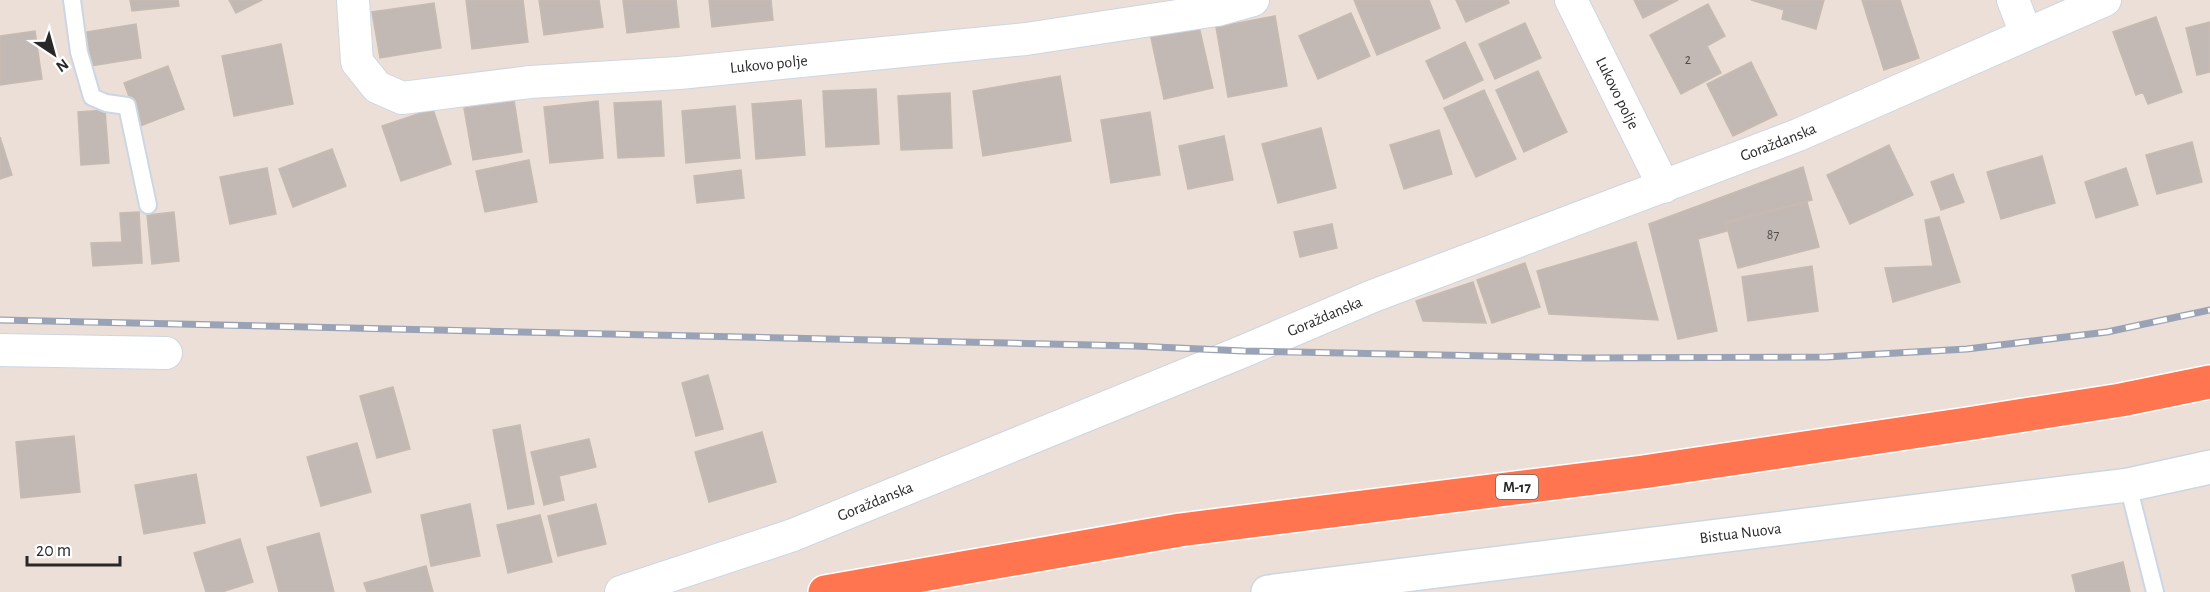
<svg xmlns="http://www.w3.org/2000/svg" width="2210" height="592" font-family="'Alegreya Sans',sans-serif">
  <rect width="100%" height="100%" fill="#ecdfd7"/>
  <path fill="#c3b9b4" stroke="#c7bbb1" stroke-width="1.5" d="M130 0H178L179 6 132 11Z
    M229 0H262L236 13Z
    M466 0H523L528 42 472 49Z
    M539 0H599L603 27 544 35Z
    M623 0H676L679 27 627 33Z
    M709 0H771L773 20 712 27Z
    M1354 0H1429L1440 28 1377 55Z
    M1456 0H1508L1509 3 1466 22Z
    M1634 0H1678L1643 18Z
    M1751 0H1824L1816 29 1782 19 1784 10Z
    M1862 0H1900L1919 58 1884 70Z
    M434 3 441 48 380 58 372 12Z
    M1708 4 1725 36 1707 46 1721 73 1681 94 1650 35Z
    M1351 13 1370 56 1318 79 1299 36Z
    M1275 16 1287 86 1228 97 1216 27Z
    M2156 17 2182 92 2148 104 2143 92 2136 95 2113 32Z
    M1198 22 1213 88 1164 99 1150 33Z
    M2210 22V72L2197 75 2186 28Z
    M1525 23 1541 58 1495 79 1479 44Z
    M136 24 141 58 91 66 86 32Z
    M35 31 42 79 0 85V36Z
    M1465 42 1483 80 1444 99 1426 61Z
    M281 44 293 104 234 116 222 56Z
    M1751 62 1777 115 1733 136 1707 84Z
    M168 66 184 109 140 126 124 83Z
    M1538 71 1567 132 1524 152 1496 90Z
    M1060 76 1071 141 983 156 973 91Z
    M876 89 879 144 826 147 823 91Z
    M1484 90 1516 159 1476 177 1444 108Z
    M950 93 952 148 901 150 898 96Z
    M514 100 522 152 473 160 464 108Z
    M801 100 805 155 756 159 752 104Z
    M598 101 603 158 550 163 544 107Z
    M661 101 664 156 618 158 614 103Z
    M735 106 740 158 686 163 682 111Z
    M433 109 451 164 401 181 382 126Z
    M105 110 109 163 81 165 78 112Z
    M1150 112 1160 175 1111 183 1101 120Z
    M1321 128 1336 188 1278 203 1262 144Z
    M1439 130 1452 174 1404 189 1390 145Z
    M1224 136 1233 180 1188 189 1179 146Z
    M0 137 12 175 0 179Z
    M2192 142 2202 182 2157 194 2146 155Z
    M1889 145 1913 195 1850 224 1827 175Z
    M332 149 346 186 293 207 279 169Z
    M2042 156 2055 203 2001 219 1987 172Z
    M529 160 537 202 485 212 476 171Z
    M1803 167 1812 200 1725 222 1727 231 1698 239 1717 331 1678 339 1649 224Z
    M267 168 276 214 230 224 220 177Z
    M2126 168 2138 205 2096 218 2085 182Z
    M741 170 744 198 697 203 694 176Z
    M1953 174 1964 202 1941 210 1931 182Z
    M1807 202 1819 247 1738 268 1726 223Z
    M139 212 142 263 93 266 91 243 122 242 120 213Z
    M174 212 179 261 152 264 147 215Z
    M1939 217 1960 282 1893 302 1885 268 1933 266 1925 220Z
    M1332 224 1337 248 1300 257 1294 232Z
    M1636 242 1658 320 1549 314 1537 271Z
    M1525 263 1540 307 1492 323 1477 280Z
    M1812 266 1818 311 1748 321 1742 277Z
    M1473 282 1486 323 1423 321 1416 301Z
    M708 375 723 429 696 436 682 383Z
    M393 387 410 449 377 458 360 396Z
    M520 425 534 504 508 509 493 430Z
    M762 432 776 482 709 502 695 452Z
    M74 436 80 492 21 498 16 442Z
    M589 439 596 467 559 476 564 500 544 505 531 452Z
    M357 443 371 492 321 506 307 457Z
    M196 474 205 523 144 534 135 485Z
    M470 504 480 556 431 566 421 515Z
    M596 504 606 544 558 556 548 516Z
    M540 515 552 562 508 573 497 525Z
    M319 533 334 592H279L267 547Z
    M240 539 253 582 222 592H206L194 553Z
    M2123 562 2130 592H2076L2072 575Z
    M426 566 433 592H367L364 583Z"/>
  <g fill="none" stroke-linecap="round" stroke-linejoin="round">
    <g stroke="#ccd6e3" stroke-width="20">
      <path id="lane" d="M72 0 79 52 92 97 106 103 127 106 148 205
        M2128 485 2155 592"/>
    </g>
    <g stroke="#ccd6e3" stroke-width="34">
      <g id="street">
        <path id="s1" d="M353 0 357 62 377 87 402 98 530 82 679 73 1026 39 1217 10 1253 0"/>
        <path id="s2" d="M1571 0 1664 187"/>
        <path d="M2013 0 2026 34"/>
        <path d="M0 350 166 353"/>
        <path id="s3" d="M621 592 793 535 1244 351 1373 296 1798 135 2105 0"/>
      </g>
    </g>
    <g stroke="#ccd6e3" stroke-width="36">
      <g id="secondary">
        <path id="s4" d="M1268 592 2128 485 2210 467"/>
      </g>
    </g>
    <g stroke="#fff" stroke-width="36">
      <path id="highway" d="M825 592 1180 530 1643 472 1967 424 2121 400 2210 382"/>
    </g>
    <use href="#lane" stroke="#fff" stroke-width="16"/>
    <use href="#street" stroke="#fff" stroke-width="32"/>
    <use href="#secondary" stroke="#fff" stroke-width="33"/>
    <use href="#highway" stroke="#ff754f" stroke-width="33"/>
    <g stroke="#9aa3b5" stroke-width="7">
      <path id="rail" d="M0 320 1134 346 1244 351 1583 358 1826 357 1967 349 2107 332 2210 310"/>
    </g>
    <use href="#rail" stroke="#fff" stroke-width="4.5" stroke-dasharray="14" stroke-linecap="butt"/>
  </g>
  <g text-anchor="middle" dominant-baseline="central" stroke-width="4.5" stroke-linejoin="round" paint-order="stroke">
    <g font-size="14" fill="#4f4c4b">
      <text x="1688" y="60">2</text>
      <text x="1773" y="235">87</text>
    </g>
    <rect fill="#fff" stroke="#686868" stroke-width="1.5" x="1496" y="475" width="42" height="24" rx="4.5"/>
    <g font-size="15" font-weight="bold" fill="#282828">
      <text x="1517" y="487">M-17</text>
    </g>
    <g font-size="16" fill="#282828" stroke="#fff">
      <text stroke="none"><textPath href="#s1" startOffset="490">Lukovo polje</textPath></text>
      <text stroke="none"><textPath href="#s2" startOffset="104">Lukovo polje</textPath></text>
      <text stroke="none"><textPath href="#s3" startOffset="1242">Goraždanska</textPath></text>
      <text stroke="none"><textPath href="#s3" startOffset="756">Goraždanska</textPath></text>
      <text stroke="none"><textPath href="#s3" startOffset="270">Goraždanska</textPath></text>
      <text stroke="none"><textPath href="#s4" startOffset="476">Bistua Nuova</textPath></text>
    </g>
  </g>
  <g transform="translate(54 54) rotate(144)" stroke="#ffffff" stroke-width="4.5" paint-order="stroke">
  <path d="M0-4.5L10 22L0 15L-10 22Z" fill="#282828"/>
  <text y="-9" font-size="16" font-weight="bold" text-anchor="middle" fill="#282828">N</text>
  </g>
  <path d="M27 556v9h93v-9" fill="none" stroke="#282828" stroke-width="3"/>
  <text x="36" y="556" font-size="18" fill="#282828" stroke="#ffffff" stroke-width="4.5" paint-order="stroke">20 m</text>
</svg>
